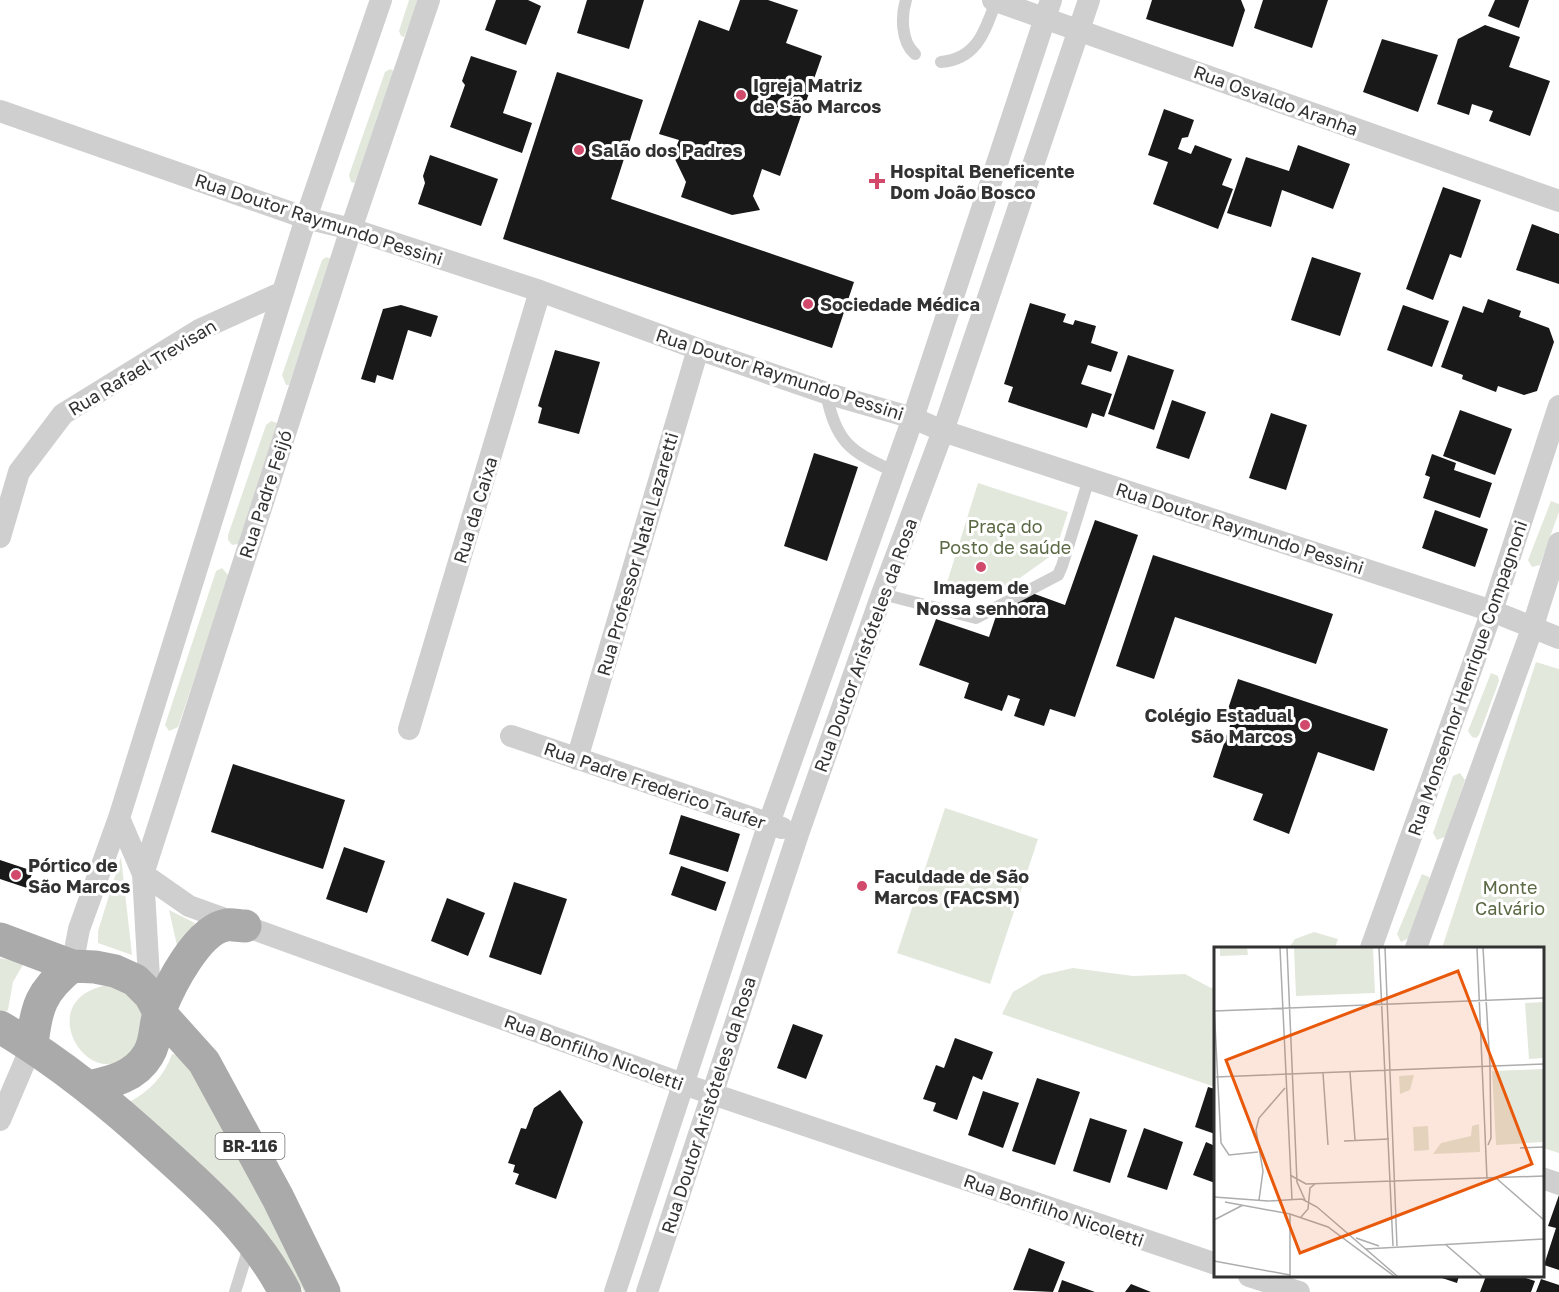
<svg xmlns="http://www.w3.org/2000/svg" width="1559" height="1292" font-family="'Golos Text',sans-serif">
  <rect width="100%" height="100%" fill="#fff"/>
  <path fill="#e3e8dc" d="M409 0H420L404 37 401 36 399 31Z
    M390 69 396 72 355 183 351 182 349 175 385 72Z
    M326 257 331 259 289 385H286L282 375 322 260Z
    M271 421 277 423 238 544 232 545 228 540V535L266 425Z
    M978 483 1068 512 1055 553 1010 585 963 595 945 589Z
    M1551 501 1559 504V512L1540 565 1532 567 1528 560Z
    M222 568 229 576 178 727 169 731 165 725 216 571Z
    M1536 662 1559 669V1153L1543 1148 1542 948H1442Z
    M1491 673 1498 676 1499 681 1479 735 1476 738 1472 737 1468 731Z
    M1460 773 1465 780 1445 837 1437 840 1433 833 1453 776Z
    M945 808 1038 839 990 984 897 953Z
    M121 857 132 955 98 943V931Z
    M1422 874 1429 877 1430 881 1409 938 1401 942 1397 934Z
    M169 910 195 923 178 950Z
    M1314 932 1338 939 1335 948H1289L1295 939Z
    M0 958 24 963 13 982 8 1010 0 1016Z
    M1073 968 1133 976 1185 974 1211 988 1215 987V1087L1002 1014 1013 992 1042 975Z
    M108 985 118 987 142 1007 144 1038C138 1044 132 1053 125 1058 84 1088 33 998 108 985Z
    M172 1054 177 1055 191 1071 312 1292H304C268 1225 184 1156 129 1102 149 1092 165 1075 172 1054Z"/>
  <path fill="#191919" d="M496 0H528L541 6 526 45 485 30Z
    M587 0H644L629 49 577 33Z
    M740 0H768L798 10 786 43 822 56 780 176 762 169 753 196 760 210 732 215 681 197 686 182 673 155 679 140 659 134 699 20 729 31Z
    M1152 0H1241L1245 10 1233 47 1146 19Z
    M1263 0H1328L1312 48 1254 28Z
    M1495 0H1529L1519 28 1488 16Z
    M1485 25 1520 37 1509 67 1550 81 1530 136 1489 121 1493 111 1472 104 1469 115 1437 104 1458 39Z
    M1382 39 1438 55 1418 112 1363 92Z
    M471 56 517 71 503 113 532 123 522 153 450 127 465 85 462 81Z
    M557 72 643 100 611 199 854 282 832 348 503 239Z
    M1164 109 1194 120 1188 137 1182 138 1178 149 1191 154 1195 145 1232 159 1222 185 1233 189 1218 229 1153 204 1168 162 1148 155Z
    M1298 145 1350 164 1333 209 1282 190 1271 227 1227 213 1246 157 1289 171Z
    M430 155 498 179 481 226 418 204 425 183 423 176Z
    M1443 187 1481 200 1461 258 1450 254 1433 300 1406 289Z
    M1532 224 1559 234V284L1516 270Z
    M1312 257 1361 273 1340 336 1291 320Z
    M1488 299 1521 311 1519 317 1549 328 1554 342 1537 391 1524 395 1498 386 1496 392 1462 379 1463 375 1441 367 1463 306 1483 313Z
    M1030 303 1066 314 1063 322 1073 325 1075 320 1096 326 1091 343 1118 352 1111 372 1088 365 1081 384 1112 394 1104 417 1092 413 1087 428 1008 402 1013 387 1004 384Z
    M401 305 438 316 431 337 408 330 393 380 377 375 375 383 361 379 383 309Z
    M1403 305 1449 321 1432 367 1387 350Z
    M555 350 600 362 579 434 538 423 542 408 538 406Z
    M1128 355 1174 370 1154 430 1108 414Z
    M1172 400 1206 412 1189 459 1156 448Z
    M1460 410 1512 429 1495 475 1443 456Z
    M1271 413 1307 425 1286 490 1249 478Z
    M814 453 858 467 827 561 784 546Z
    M1432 454 1456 463 1454 470 1492 483 1480 518 1423 498 1430 477 1425 475Z
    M1435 510 1488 529 1475 567 1422 548Z
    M1095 520 1138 535 1075 717 1050 709 1044 726 1014 716 1020 699 1008 695 1002 711 964 698 969 683 919 665 936 619 989 637 998 610 1032 593 1065 605Z
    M1153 555 1333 614 1316 664 1175 617 1154 679 1116 666Z
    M1238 679 1388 729 1374 771 1318 752 1289 834 1253 820 1263 794 1213 777 1231 722 1224 721Z
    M233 764 345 800 323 869 211 832Z
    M681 815 740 834 728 872 669 854Z
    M344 847 385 861 367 913 326 899Z
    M0 860 33 871 27 888 0 879Z
    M681 866 726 882 716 911 671 895Z
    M514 882 567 899 541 975 489 957Z
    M447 898 485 913 468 956 431 941Z
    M793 1024 823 1035 806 1079 777 1068Z
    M955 1038 993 1052 982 1080 973 1076 957 1120 933 1111 936 1103 923 1099 936 1065 944 1068Z
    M1037 1078 1080 1092 1055 1165 1012 1151Z
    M1208 1087 1215 1089V1134L1195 1127Z
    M560 1090 583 1122 556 1199 515 1184 519 1174 513 1172 515 1165 508 1163 521 1128 526 1129 534 1108Z
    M983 1091 1019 1103 1003 1148 968 1135Z
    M1090 1118 1127 1130 1110 1183 1073 1171Z
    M1144 1128 1183 1142 1167 1190 1127 1177Z
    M1206 1142 1215 1146V1183L1193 1175Z
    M1559 1195V1270L1544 1265 1556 1228 1548 1226Z
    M1029 1248 1065 1262 1053 1292 1013 1290Z
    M1436 1276H1459L1457 1283Z
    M1486 1276H1519L1535 1281 1531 1292H1480Z
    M1541 1279 1559 1285V1292H1536Z
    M1062 1280 1095 1292H1058Z
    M1131 1284 1151 1292H1125Z"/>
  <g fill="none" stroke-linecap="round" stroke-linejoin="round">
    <path stroke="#cfcfcf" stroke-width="12" d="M906 0C901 16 901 42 915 54
      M941 62C977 59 985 31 996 1
      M826 393C836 442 849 451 893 471
      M882 594 976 618 1058 575 1062 566 1089 479
      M235 1292 249 1247"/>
    <path stroke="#cfcfcf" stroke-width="22" d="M993 0 1559 201
      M0 111 306 218 351 229 540 291 698 349 826 393 913 418 943 431 1492 611 1559 638
      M0 537 19 472 63 414 199 330 283 292
      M409 729 540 291
      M511 736 782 828
      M577 759 698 349
      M119 818 143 874 189 906 683 1084 1216 1264
      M1371 948 1492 611 1559 406
      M1416 948 1532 629 1559 543
      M72 966 79 929 119 818 306 218 381 0
      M150 995 143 874 351 229 429 0
      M0 1120 32 1045
      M1542 1178 1559 1184
      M1249 1276 1299 1292
      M615 1292 769 823 913 418 1051 0
      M647 1292 798 834 882 594 943 431 1089 0"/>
    <path stroke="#aaa" stroke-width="33" d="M0 939 72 966 95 967 115 971 135 980 150 995 159 1012 204 1062 278 1198 324 1292
      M0 1027C60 1062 112 1105 163 1152 210 1194 255 1235 285 1292
      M32 1045C36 1007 41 991 72 966
      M89 1087C111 1082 135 1077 148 1055 157 1041 154 1025 160 1010 170 985 198 929 227 925 232 924 239 926 245 926"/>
  </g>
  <g fill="#d24a6b" stroke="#fff" stroke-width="2">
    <circle cx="741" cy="95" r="6"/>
    <circle cx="579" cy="150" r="6"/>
    <path d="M874 172h6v6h6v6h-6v6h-6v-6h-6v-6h6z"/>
    <circle cx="808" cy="304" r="6"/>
    <circle cx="981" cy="567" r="6"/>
    <circle cx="1305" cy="725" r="6"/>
    <circle cx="16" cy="875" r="6"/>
    <circle cx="862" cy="886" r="6"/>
  </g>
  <g text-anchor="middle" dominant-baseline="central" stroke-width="6" stroke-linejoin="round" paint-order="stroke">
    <rect fill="#fff" stroke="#707070" stroke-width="1.5" x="215.5" y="1133" width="69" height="26" rx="4.5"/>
    <g font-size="16" font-weight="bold" fill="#323232">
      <text x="250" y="1146">BR-116</text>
    </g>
    <g font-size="18" font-weight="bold" fill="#323232" stroke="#fff" text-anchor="start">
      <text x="753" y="85">Igreja Matriz<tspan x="753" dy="21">de São Marcos</tspan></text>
      <text x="591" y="150">Salão dos Padres</text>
      <text x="890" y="171">Hospital Beneficente<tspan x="890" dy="21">Dom João Bosco</tspan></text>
      <text x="820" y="304">Sociedade Médica</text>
      <text x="981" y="587" text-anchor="middle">Imagem de<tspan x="981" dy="21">Nossa senhora</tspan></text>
      <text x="1293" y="715" text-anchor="end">Colégio Estadual<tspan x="1293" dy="21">São Marcos</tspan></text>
      <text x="28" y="865">Pórtico de<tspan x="28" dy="21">São Marcos</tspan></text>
      <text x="874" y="876">Faculdade de São<tspan x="874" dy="21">Marcos (FACSM)</tspan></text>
    </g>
    <g font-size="18" fill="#323232" stroke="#fff">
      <text transform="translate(1276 100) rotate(20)">Rua Osvaldo Aranha</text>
      <text transform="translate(319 219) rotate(18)">Rua Doutor Raymundo Pessini</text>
      <text transform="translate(142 367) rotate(-31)">Rua Rafael Trevisan</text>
      <text transform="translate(780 374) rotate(18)">Rua Doutor Raymundo Pessini</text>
      <text transform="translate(265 494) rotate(-72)">Rua Padre Feijó</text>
      <text transform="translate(475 510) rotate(-73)">Rua da Caixa</text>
      <text transform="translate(1240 528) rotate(18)">Rua Doutor Raymundo Pessini</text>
      <text transform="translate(637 554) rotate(-74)">Rua Professor Natal Lazaretti</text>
      <text transform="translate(865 645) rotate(-70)">Rua Doutor Aristóteles da Rosa</text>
      <text transform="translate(1467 678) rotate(-71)">Rua Monsenhor Henrique Compagnoni</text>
      <text transform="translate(655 785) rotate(19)">Rua Padre Frederico Taufer</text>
      <text transform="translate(594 1052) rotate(20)">Rua Bonfilho Nicoletti</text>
      <text transform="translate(708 1105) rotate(-72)">Rua Doutor Aristóteles da Rosa</text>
      <text transform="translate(1054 1210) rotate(19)">Rua Bonfilho Nicoletti</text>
    </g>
    <g font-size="18" fill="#5b6944" stroke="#fff">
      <text x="1005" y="526">Praça do<tspan x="1005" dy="21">Posto de saúde</tspan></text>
      <text x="1510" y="887">Monte<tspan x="1510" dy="21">Calvário</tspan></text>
    </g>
  </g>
  <g transform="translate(1214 947)">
    <rect width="330" height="330" fill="#fff"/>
    <path d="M6 1H33L34 8 6 9ZM80 1H159L161 46 82 49ZM330 55V111L315 112 311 56ZM330 122V195L282 198 278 124ZM200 128 196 143 186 147 185 129ZM265 177 266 205 219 207 227 196 257 189 258 179ZM214 179 215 203 200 204 199 180Z" fill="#e3e8dc"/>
    <path fill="none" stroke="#adadad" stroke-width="1.5" d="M66 1 78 253M73 1 83 235 91 253M165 1 179 299M171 1 183 299M263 1 273 232M269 1 276 119 277 191 274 198M0 58 7 196 15 208 44 205M0 64 330 51M136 125 141 193M109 126 114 198M2 130 330 117M130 194 175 192M306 201 330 200M76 228 92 237 330 229M282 231 330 273M0 250 54 254 88 252 103 260 183 329M45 253 49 224 42 183 45 171 71 141M11 255 76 267 114 280 180 329M87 270 94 262 96 241 101 237M0 273 29 258M142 291 165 299M231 297 268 329M151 302 330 292M0 314 76 328M76 329V267"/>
    <path fill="#e8590c" fill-opacity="0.15" stroke="#e8590c" stroke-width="3" d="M244 24 318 217 86 306 12 113Z"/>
    <rect width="330" height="330" fill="none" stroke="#323232" stroke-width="3"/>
  </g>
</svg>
